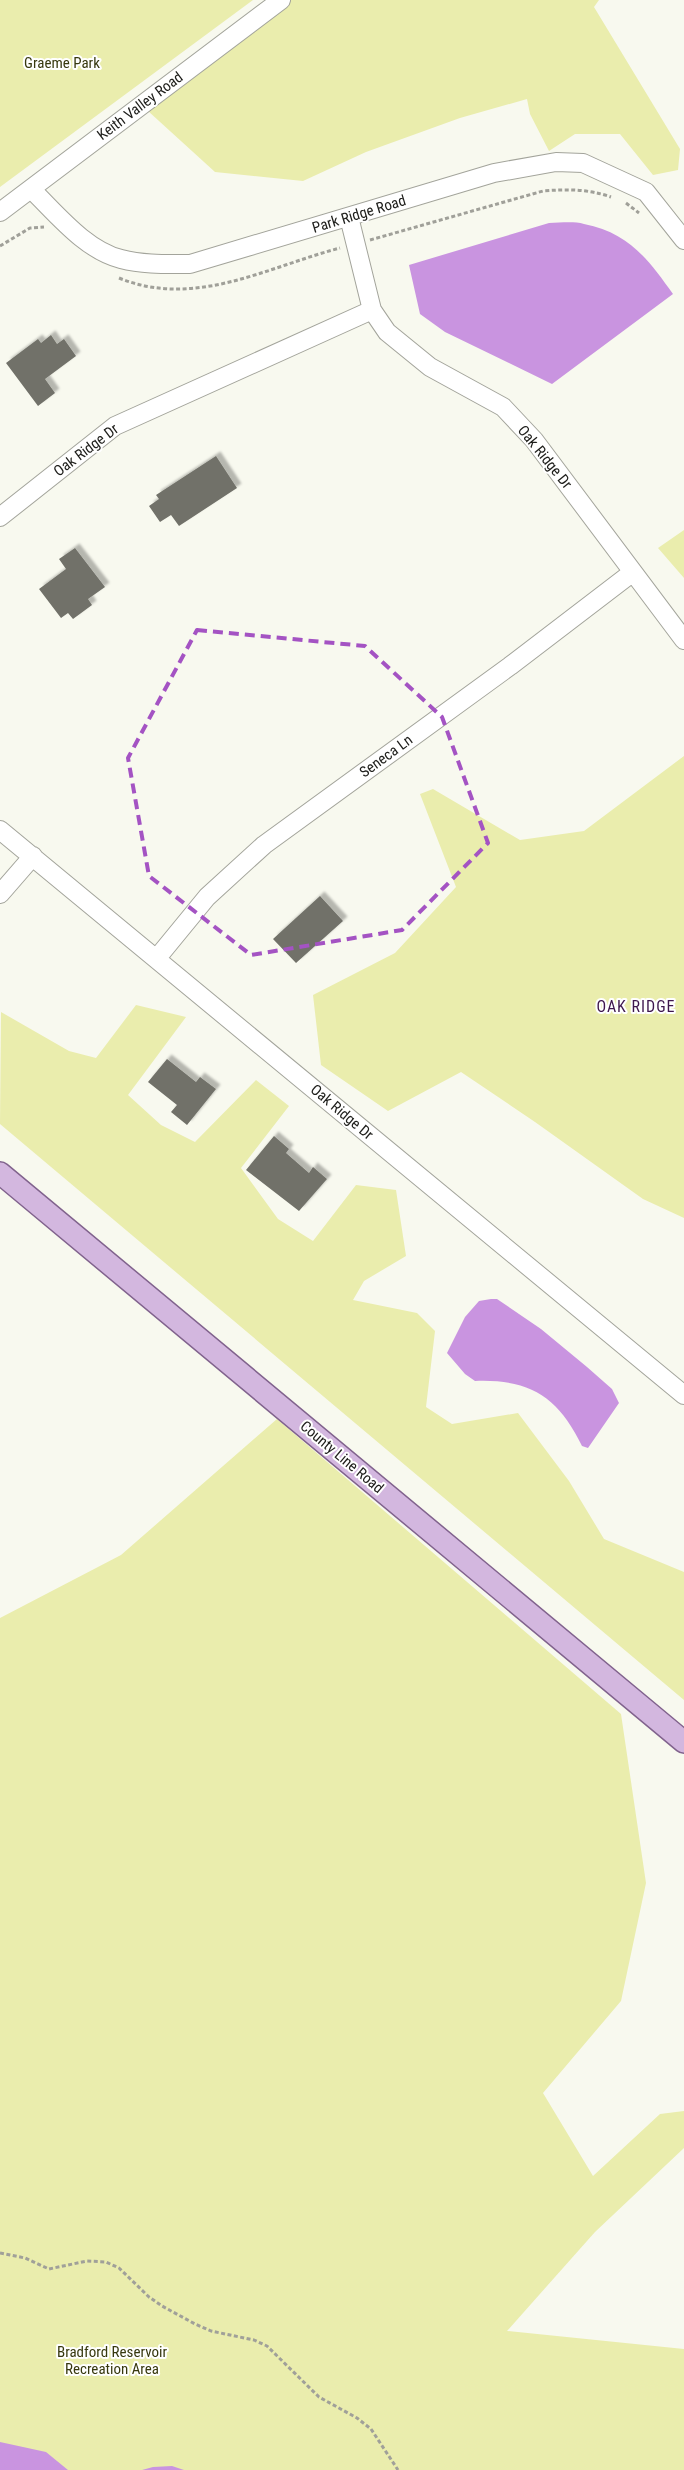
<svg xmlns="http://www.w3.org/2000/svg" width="684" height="2470" font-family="'Roboto Condensed',sans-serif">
  <defs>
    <filter id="shadow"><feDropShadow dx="4.5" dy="-4.5" stdDeviation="1" flood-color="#0004"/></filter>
  </defs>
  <rect width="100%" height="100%" fill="#f8f9ef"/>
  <path fill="#eaedad" d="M0 0H253L0 187Z
    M287 0H599L594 7 680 149 678 170 653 175 620 134H575L549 151 530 114 527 99 460 118 366 152 303 181 215 172 148 111Z
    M684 530V578L658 548Z
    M684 756V1218L643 1199 535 1122 461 1072 388 1111 321 1065 313 995 395 953 456 887 420 794 433 789 520 840 584 831Z
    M136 1005 186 1017 128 1095 161 1125 195 1142 256 1080 289 1106 241 1168 278 1219 313 1241 356 1185 396 1190 406 1256 364 1281 353 1300 417 1313 435 1331 426 1407 452 1424 518 1413 569 1481 604 1539 684 1572V1700L0 1124 1 1012 69 1051 96 1058Z
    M277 1419 621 1714 646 1883 621 2001 543 2093 593 2176 660 2114 684 2111V2148L595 2232 507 2331 684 2349V2470H0V1618L121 1555Z"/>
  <path fill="#c994e0" d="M549 223C560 223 573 221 584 224 629 233 648 259 673 294L552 384 445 332 420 314 409 265Z
    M491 1299H497L541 1329 587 1367 612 1389 619 1403 588 1448 582 1446C558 1397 531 1379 475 1381L465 1374 447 1353 465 1317 479 1301Z
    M0 2442 46 2452 68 2470H0Z
    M172 2466 184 2470H142L153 2467Z"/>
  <path fill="#717169" filter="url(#shadow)" d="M51 335 57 344 64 339 76 356 45 379 55 393 38 406 6 363 38 339 41 343Z
    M216 456 237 488 179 526 171 515 160 522 149 506 159 499 156 495Z
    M75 548 105 587 88 599 92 605 73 619 68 613 61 618 39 589 66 569 59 559Z
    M320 896 343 921 296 963 273 939Z
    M167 1059 196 1082 200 1077 216 1089 187 1125 171 1112 177 1105 148 1082Z
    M274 1136 289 1149 286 1153 309 1173 313 1167 327 1179 299 1211 246 1170Z"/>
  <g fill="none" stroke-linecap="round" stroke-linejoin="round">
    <g stroke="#a3a49b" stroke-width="20">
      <path id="minor" d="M31 189C56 213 85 250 121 259 144 265 167 264 190 264L494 173 556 162 583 163 646 192 684 240
        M0 212 281 0
        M372 310 387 332 430 367 503 407 534 440 684 640
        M0 517 115 426 372 310 349 217
        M0 830 684 1395
        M0 894 33 856
        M157 958 207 897 264 845 510 666 633 572"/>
    </g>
    <g stroke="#81638d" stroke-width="24">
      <path id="major" d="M0 1173 684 1742"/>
    </g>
    <path stroke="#a0a099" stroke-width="3" stroke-dasharray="4 2.5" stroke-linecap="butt" d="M626 203 639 213
      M370 240 543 191C567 189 588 189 611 197
      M0 246 30 228 44 227
      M119 278C195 309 267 267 340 248
      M0 2253 25 2258 49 2269 87 2261 106 2262 119 2268 149 2297 162 2306 195 2324 211 2331 254 2340 267 2346 319 2397 357 2418 371 2429 398 2470"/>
    <use href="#minor" stroke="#fff" stroke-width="18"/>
    <use href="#major" stroke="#d3b7df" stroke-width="21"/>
  </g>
  <path fill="none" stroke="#a453c3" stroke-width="4" stroke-dasharray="10 6" stroke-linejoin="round" d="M197 630 365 646 442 717 488 843 402 930 251 955 149 876 128 758Z"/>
  <g text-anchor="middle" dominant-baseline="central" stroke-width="4" stroke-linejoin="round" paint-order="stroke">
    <g font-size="15" fill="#37380e" stroke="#fff">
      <text x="62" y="63">Graeme Park</text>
      <text x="112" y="2352">Bradford Reservoir<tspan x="112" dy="17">Recreation Area</tspan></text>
    </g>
    <g font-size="15" fill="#20201d" stroke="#fff">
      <text transform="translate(140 106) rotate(-37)">Keith Valley Road</text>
      <text transform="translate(359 214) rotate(-17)">Park Ridge Road</text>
      <text transform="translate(86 450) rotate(-37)">Oak Ridge Dr</text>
      <text transform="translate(545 457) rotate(51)">Oak Ridge Dr</text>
      <text transform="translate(386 756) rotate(-36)">Seneca Ln</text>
      <text transform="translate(342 1112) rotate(40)">Oak Ridge Dr</text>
      <text transform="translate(342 1457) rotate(40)">County Line Road</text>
    </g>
    <g font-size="16" letter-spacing="1" fill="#3e174d" stroke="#fff">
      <text x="636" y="1006">OAK RIDGE</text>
    </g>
  </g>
</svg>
